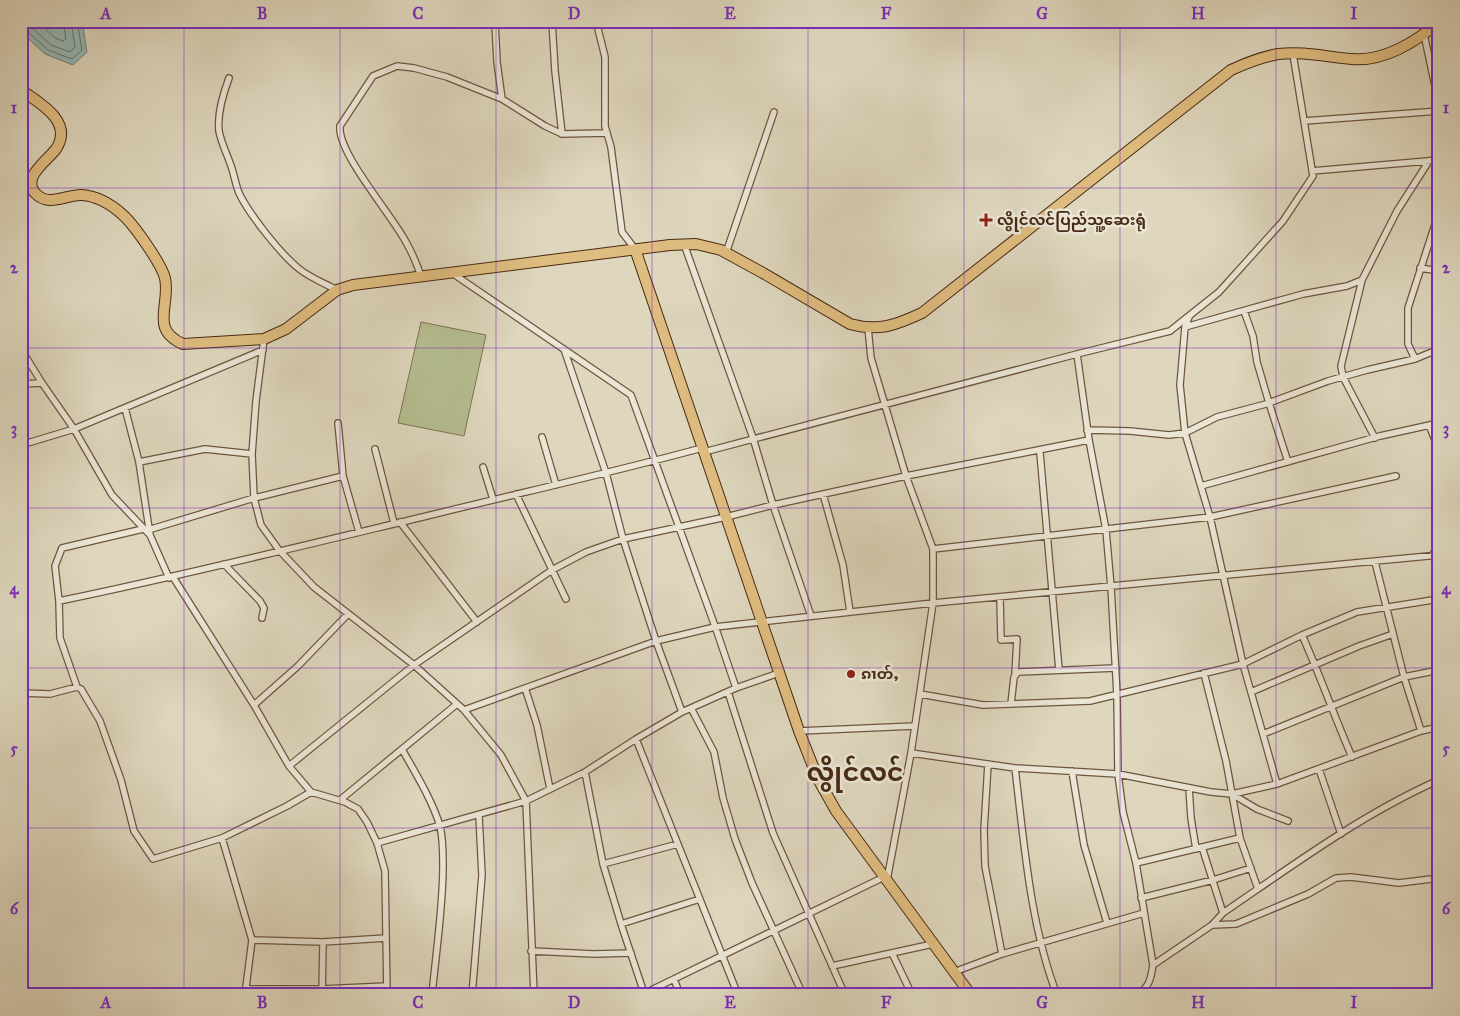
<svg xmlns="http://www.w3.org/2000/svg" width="1460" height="1016" font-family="'IM FELL Great Primer','Noto Sans Myanmar',serif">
  <rect width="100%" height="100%" fill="#ded7be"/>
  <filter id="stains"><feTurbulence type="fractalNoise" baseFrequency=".004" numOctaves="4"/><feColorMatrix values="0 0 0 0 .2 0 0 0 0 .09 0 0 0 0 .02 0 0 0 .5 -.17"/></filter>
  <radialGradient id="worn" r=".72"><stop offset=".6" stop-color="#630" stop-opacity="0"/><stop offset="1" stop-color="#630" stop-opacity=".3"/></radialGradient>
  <path fill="#b5bd8f" stroke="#7e7452" d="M421 322 486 335 464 436 398 423Z"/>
  <path fill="#94b8b7" stroke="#757f76" d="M21 21H82L87 52 73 65 45 54 21 32Z"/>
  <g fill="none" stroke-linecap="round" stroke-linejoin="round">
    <path stroke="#6e7166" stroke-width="1" d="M37 21 55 38 63 41 66 39 63 21
      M21 23 29 25 51 45 70 52 75 47 71 21
      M21 29 26 30 48 50 72 59 82 50 77 21"/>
    <g stroke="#6d553e" stroke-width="8">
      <path id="minor" d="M495 21 497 62 502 99
        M552 21 555 71 562 134
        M596 21 605 57V126L611 147 622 232 635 249
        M1424 34 1439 105
        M229 78C223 94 217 113 219 131 221 142 226 152 230 163 234 173 235 183 239 193 249 214 279 252 298 268 310 278 324 283 337 290
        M1304 121 1439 111
        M1312 171 1439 160
        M684 244 753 438 773 505 811 616
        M726 253 774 112
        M1420 268 1439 271
        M452 273 631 395 716 629 736 688
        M421 276C417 265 413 254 407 244 393 216 337 153 340 126L373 76 397 66 414 68 447 77 502 99 545 126 562 134 606 133
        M1362 280 1341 366 1343 377 1375 438
        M1244 311 1253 336 1257 362 1269 403 1288 462
        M1189 317 1185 327 1180 385 1185 433 1210 517 1243 664 1277 784
        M1185 327 1303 294 1347 286 1362 280 1397 211 1429 161
        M868 328 871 358 906 476 933 549V603L911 753 887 880
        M264 339 256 401 252 454 254 498 261 525 279 550 314 587 414 665 464 710 501 755 526 801 534 995
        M21 349 42 383 74 429 112 495 150 535
        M564 349 606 473 623 539 656 641 682 712
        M1077 354 1089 440 1106 530 1111 587 1117 695 1118 774 1123 812 1136 863 1153 965C1151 978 1149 989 1136 995
        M1415 359 1408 344V308L1439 212
        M21 384 42 383
        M125 408 139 462 150 535 169 578
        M338 423 343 476 359 532
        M1429 425 1439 450
        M1087 430 1130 431 1169 435 1185 433 1217 417 1266 404 1328 381 1367 370 1415 359 1439 349
        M542 437 556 485
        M21 444 31 442 74 429 263 350
        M375 449 394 523
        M704 452 1077 354 1170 331 1219 292 1283 221 1313 176 1293 54
        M1040 453 1059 670
        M139 462 205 449 252 454
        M483 467 493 499
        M1201 486 1380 436 1439 423
        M516 494 566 599
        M823 494 843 565 850 612
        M400 522 477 622
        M148 530 254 498 343 476
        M933 549 1210 517 1396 476
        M1432 556 1439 544
        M1375 562 1404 677 1421 731
        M224 564 260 601 264 608 262 618
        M173 577 254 705 289 766 311 792 345 802 358 809 367 822 377 843 385 871 387 995
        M1000 598 1001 640 1017 639 1015 674
        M59 601 55 566 62 548 143 529
        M1302 635C1320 675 1334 716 1352 757
        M1204 673 1226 761 1232 794
        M525 688 537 725 550 789
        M728 692 773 833 845 995
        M1251 692 1359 646 1393 634
        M21 693 50 694 77 687
        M920 694 983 705 1090 701 1243 664 1302 635 1357 612 1439 599
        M1011 704 1014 677 1018 672 1116 668
        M254 705 298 666 348 614
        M691 708 714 752 723 798 735 839 752 883 803 995
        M464 710 656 641 715 627 933 603 1439 555
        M799 731 915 726
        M1263 734 1404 677 1439 670
        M636 739 738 995
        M403 751C416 774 432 800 440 826 443 839 443 852 443 865 443 908 436 952 432 995
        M911 753 1015 768 1118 774 1211 792 1232 794 1277 784 1421 731 1439 727
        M988 764 984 830 985 866 1002 954
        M289 766 414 665 552 570 586 552 623 539 726 517 773 505 906 476 1089 440
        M1015 768C1024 842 1030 925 1057 995
        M1319 769 1341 834
        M1072 771 1084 845 1107 923
        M585 772 603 864 622 927 644 993
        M1189 788 1191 818 1196 849
        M311 792 287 806 222 838 153 859 134 831 121 780 100 721 81 689 77 687 60 638 59 601C185 575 310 544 435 514 524 492 614 472 702 448
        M340 800 457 704
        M222 838 252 940 245 995
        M377 843 526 801 585 772 636 739 682 712 736 688 779 673
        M1202 847 1223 913
        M1136 863 1240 838
        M603 864 678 844
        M1258 889 1240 838 1232 794 1257 809 1288 821
        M1141 898 1213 880 1251 868
        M621 924 700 899
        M1212 925 1236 924 1308 894 1336 878 1351 877 1399 883 1439 878
        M252 940 323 942 386 938
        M531 951 594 954 631 953
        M892 953 912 995
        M1153 965 1212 925 1223 913C1292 866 1362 814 1439 780
        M832 966 933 944
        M954 972 1002 954 1144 913
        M674 979 680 995
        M246 989H322L387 986
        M322 995 323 942
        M472 995 482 875 479 816
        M641 995 884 877"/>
    </g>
    <g stroke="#472a14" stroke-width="12">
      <path id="trunk" d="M21 90C40 103 74 122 56 149 49 158 39 165 33 176 31 181 30 188 35 193 49 208 67 194 82 195 97 196 112 205 123 215 134 225 161 263 165 278 171 305 149 329 183 344L264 339 286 329 337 290 353 285 670 245 696 244 721 250 763 273 850 324C879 332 896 325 922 313L1231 70C1246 63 1262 57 1278 54 1303 51 1327 57 1352 59 1383 62 1416 42 1439 22
        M635 249 799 731 818 779 836 811 971 995"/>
    </g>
    <use href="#minor" stroke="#eae5d5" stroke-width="5.5"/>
    <use href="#trunk" stroke="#dfbc7f" stroke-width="10"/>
  </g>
  <path fill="none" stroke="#7b2cbf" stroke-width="1" stroke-opacity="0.55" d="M184 21V995M340 21V995M496 21V995M652 21V995M808 21V995M964 21V995M1120 21V995M1276 21V995M21 188H1439M21 348H1439M21 508H1439M21 668H1439M21 828H1439"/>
  <g fill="#8f2418" stroke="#eae5d5" stroke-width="2">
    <path d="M983.5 212.5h5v5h5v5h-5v5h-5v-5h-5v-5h5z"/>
    <circle cx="851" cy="674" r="5"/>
  </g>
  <g text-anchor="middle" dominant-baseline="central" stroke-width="5" stroke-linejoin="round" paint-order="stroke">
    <g font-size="15" font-weight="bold" fill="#472a14" stroke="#eae5d5" text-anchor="start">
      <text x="997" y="220">လွိုင်လင်ပြည်သူ့ဆေးရုံ</text>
      <text x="861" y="674">ၵၢတ်ႇ</text>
    </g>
    <g font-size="25" font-weight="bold" fill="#472a14" stroke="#eae5d5">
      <text x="855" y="772">လွိုင်လင်</text>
    </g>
  </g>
  <rect width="1460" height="1016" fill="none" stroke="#ded7be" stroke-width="55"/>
  <rect x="28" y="28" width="1404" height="960" fill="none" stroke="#7b2cbf" stroke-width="2"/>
  <g font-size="16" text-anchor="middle" font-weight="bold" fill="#7b2cbf">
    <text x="106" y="19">A</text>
    <text x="262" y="19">B</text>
    <text x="418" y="19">C</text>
    <text x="574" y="19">D</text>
    <text x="730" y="19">E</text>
    <text x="886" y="19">F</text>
    <text x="1042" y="19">G</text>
    <text x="1198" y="19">H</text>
    <text x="1354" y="19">I</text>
    <text x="14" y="113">1</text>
    <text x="1446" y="113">1</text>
    <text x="14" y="273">2</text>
    <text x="1446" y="273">2</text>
    <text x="14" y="434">3</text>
    <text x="1446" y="434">3</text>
    <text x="14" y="594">4</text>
    <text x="1446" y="594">4</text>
    <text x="14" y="754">5</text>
    <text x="1446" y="754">5</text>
    <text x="14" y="914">6</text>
    <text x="1446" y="914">6</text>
    <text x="106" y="1008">A</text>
    <text x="262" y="1008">B</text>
    <text x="418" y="1008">C</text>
    <text x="574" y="1008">D</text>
    <text x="730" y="1008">E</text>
    <text x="886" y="1008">F</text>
    <text x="1042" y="1008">G</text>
    <text x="1198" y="1008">H</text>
    <text x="1354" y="1008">I</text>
  </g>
  <rect width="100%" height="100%" filter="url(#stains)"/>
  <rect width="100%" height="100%" fill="url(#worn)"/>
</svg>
